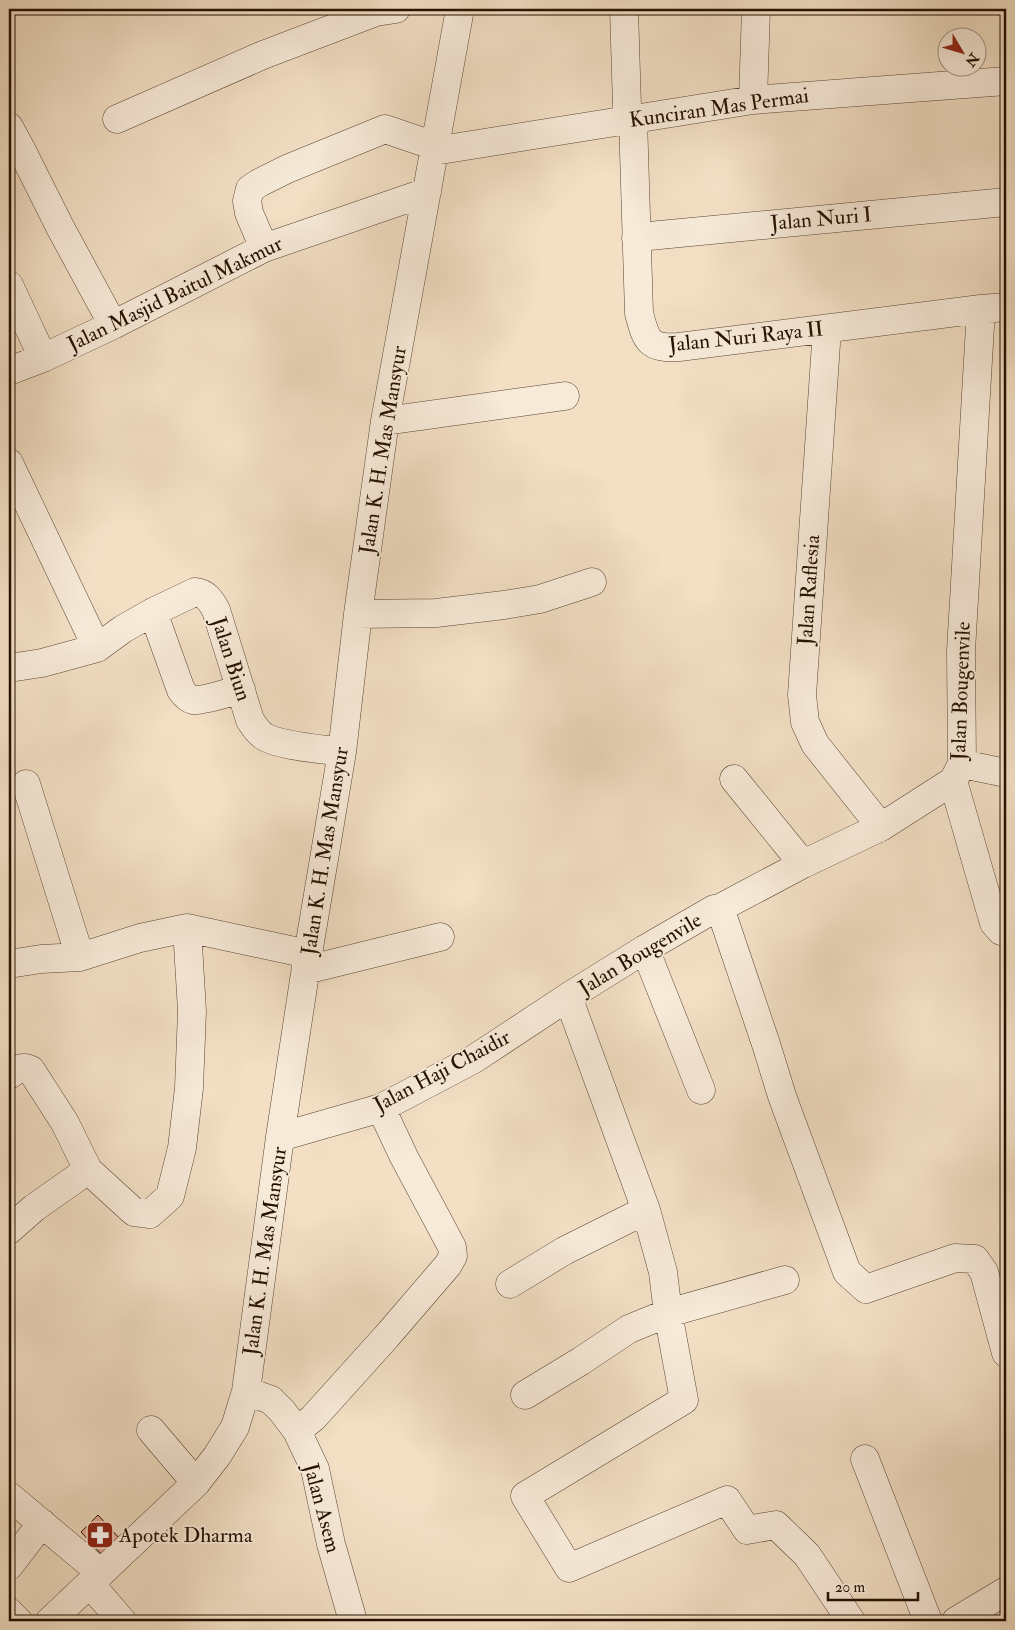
<svg xmlns="http://www.w3.org/2000/svg" width="1015" height="1630" font-family="'IM FELL Double Pica',serif">
  <rect width="100%" height="100%" fill="#f2dfc4"/>
  <filter id="stains"><feTurbulence type="fractalNoise" baseFrequency=".004" numOctaves="4"/><feColorMatrix values="0 0 0 0 .2 0 0 0 0 .09 0 0 0 0 .02 0 0 0 .5 -.17"/></filter>
  <radialGradient id="worn" r=".72"><stop offset=".6" stop-color="#630" stop-opacity="0"/><stop offset="1" stop-color="#630" stop-opacity=".3"/></radialGradient>
  <path fill="#eaac95" stroke="#251100" d="M98 1515 120 1539 102 1555 81 1532Z"/>
  <g fill="none" stroke-linecap="round" stroke-linejoin="round">
    <g stroke="#584431" stroke-width="29">
      <path id="minor" d="M624 9 627 107 633 119 639 313C646 340 648 349 679 347L981 309 1006 307
        M753 100 756 9
        M117 119 263 55 376 12 396 9
        M9 127 21 149 60 227 113 325
        M434 151 753 100 1006 81
        M636 238 649 236 1006 202
        M264 248 249 213 247 201 250 189 259 183 287 169 385 129 435 146
        M9 285 43 358
        M827 329 802 695 805 722 815 744 881 827
        M9 371 43 358 113 325 264 248 427 192
        M385 421 565 396
        M9 463 97 648
        M153 612 181 690C184 694 188 699 193 700 203 701 231 692 241 689
        M358 614 436 613 504 605 540 599 592 582
        M9 668 42 663 97 648 123 629 153 612 195 592C206 593 211 601 216 610L250 720C254 726 258 733 265 737 281 746 322 749 342 752
        M962 764 1006 773
        M734 779 803 864
        M953 781 994 923 1001 931 1006 932
        M26 784 80 957
        M720 908 766 1044 782 1096 847 1272 866 1289 955 1258 975 1259 984 1272 1006 1353
        M645 949 701 1090
        M9 964 41 959 80 957 140 938 187 928 308 954
        M306 970 440 937
        M568 997 646 1210 663 1272 668 1313 684 1400 525 1496 569 1568 727 1500 747 1530 776 1525 807 1555 851 1621
        M9 1075C17 1070 22 1065 31 1070L65 1123 88 1170 134 1212 150 1214 170 1196 182 1148 189 1088 192 1011 187 928
        M280 1137 381 1108 474 1059 568 997 645 949 714 909 720 908 803 864 881 827 953 781 962 764 961 651 981 309
        M9 1230 34 1208 88 1170
        M510 1284 564 1251 646 1210
        M246 1391 271 1400 282 1411 297 1431 315 1469 331 1544 353 1621
        M525 1395 581 1361 629 1329 668 1313 785 1280
        M151 1430 196 1483
        M297 1431 313 1418 387 1336 448 1265 453 1256 452 1247 404 1157 381 1108
        M865 1459 928 1621
        M9 1496 101 1573
        M9 1566 42 1523
        M90 1584 122 1621
        M9 1612 18 1621
        M50 1621 196 1483 217 1456 235 1427 246 1391 280 1137 308 954 342 752 358 614 385 421 460 9
        M956 1621 1006 1591"/>
    </g>
    <use href="#minor" stroke="#f7ead9" stroke-width="28"/>
  </g>
  <defs>
    <g id="pharmacy-square" transform="scale(1.4375)"><rect x="-9" y="-9" width="18" height="18" rx="4" fill="#8f2418" stroke="#f7ead9"/><path d="M-2-6h4v4h4v4h-4v4h-4v-4h-4v-4h4Z" fill="#fff"/></g>
  </defs>
  <g fill-rule="evenodd">
    <use href="#pharmacy-square" x="100" y="1535"/>
  </g>
  <g text-anchor="middle" dominant-baseline="central" stroke-width="4" stroke-linejoin="round" paint-order="stroke">
    <g font-size="21" fill="#251100" stroke="#f7ead9">
      <text transform="translate(719 108) rotate(-8)">Kunciran Mas Permai</text>
      <text transform="translate(821 219) rotate(-5)">Jalan Nuri I</text>
      <text transform="translate(175 294) rotate(-26)">Jalan Masjid Baitul Makmur</text>
      <text transform="translate(746 337) rotate(-6)">Jalan Nuri Raya II</text>
      <text transform="translate(383 450) rotate(-81)">Jalan K. H. Mas Mansyur</text>
      <text transform="translate(809 590) rotate(-86)">Jalan Raflesia</text>
      <text transform="translate(231 659) rotate(72)">Jalan Biun</text>
      <text transform="translate(961 691) rotate(-88)">Jalan Bougenvile</text>
      <text transform="translate(325 851) rotate(-81)">Jalan K. H. Mas Mansyur</text>
      <text transform="translate(640 954) rotate(-31)">Jalan Bougenvile</text>
      <text transform="translate(442 1071) rotate(-28)">Jalan Haji Chaidir</text>
      <text transform="translate(265 1251) rotate(-82)">Jalan K. H. Mas Mansyur</text>
      <text transform="translate(322 1508) rotate(75)">Jalan Asem</text>
    </g>
    <g font-size="21" fill="#251100" stroke="#f7ead9" text-anchor="start">
      <text x="119" y="1535">Apotek Dharma</text>
    </g>
  </g>
  <rect width="1015" height="1630" fill="none" stroke="#f2dfc4" stroke-width="30"/>
  <rect x="10" y="10" width="995" height="1610" fill="none" stroke="#251100" stroke-width="2.5"/>
  <rect x="15" y="15" width="985" height="1600" fill="none" stroke="#251100"/>
  <g transform="translate(962 52) rotate(128)"><circle r="24" fill="#f7ead9" stroke="#a39382"/>
  <path d="M0-4L9 19L0 12L-9 19Z" fill="#8f2418"/>
  <text y="-8" font-size="14" font-weight="bold" text-anchor="middle" fill="#251100">N</text>
  </g>
  <path d="M828 1592v8h90v-8" fill="none" stroke="#251100" stroke-width="2.5"/>
  <text x="835" y="1592" font-size="15" fill="#251100" stroke="#f7ead9" stroke-width="4" paint-order="stroke">20 m</text>
  <rect width="100%" height="100%" filter="url(#stains)"/>
  <rect width="100%" height="100%" fill="url(#worn)"/>
</svg>
